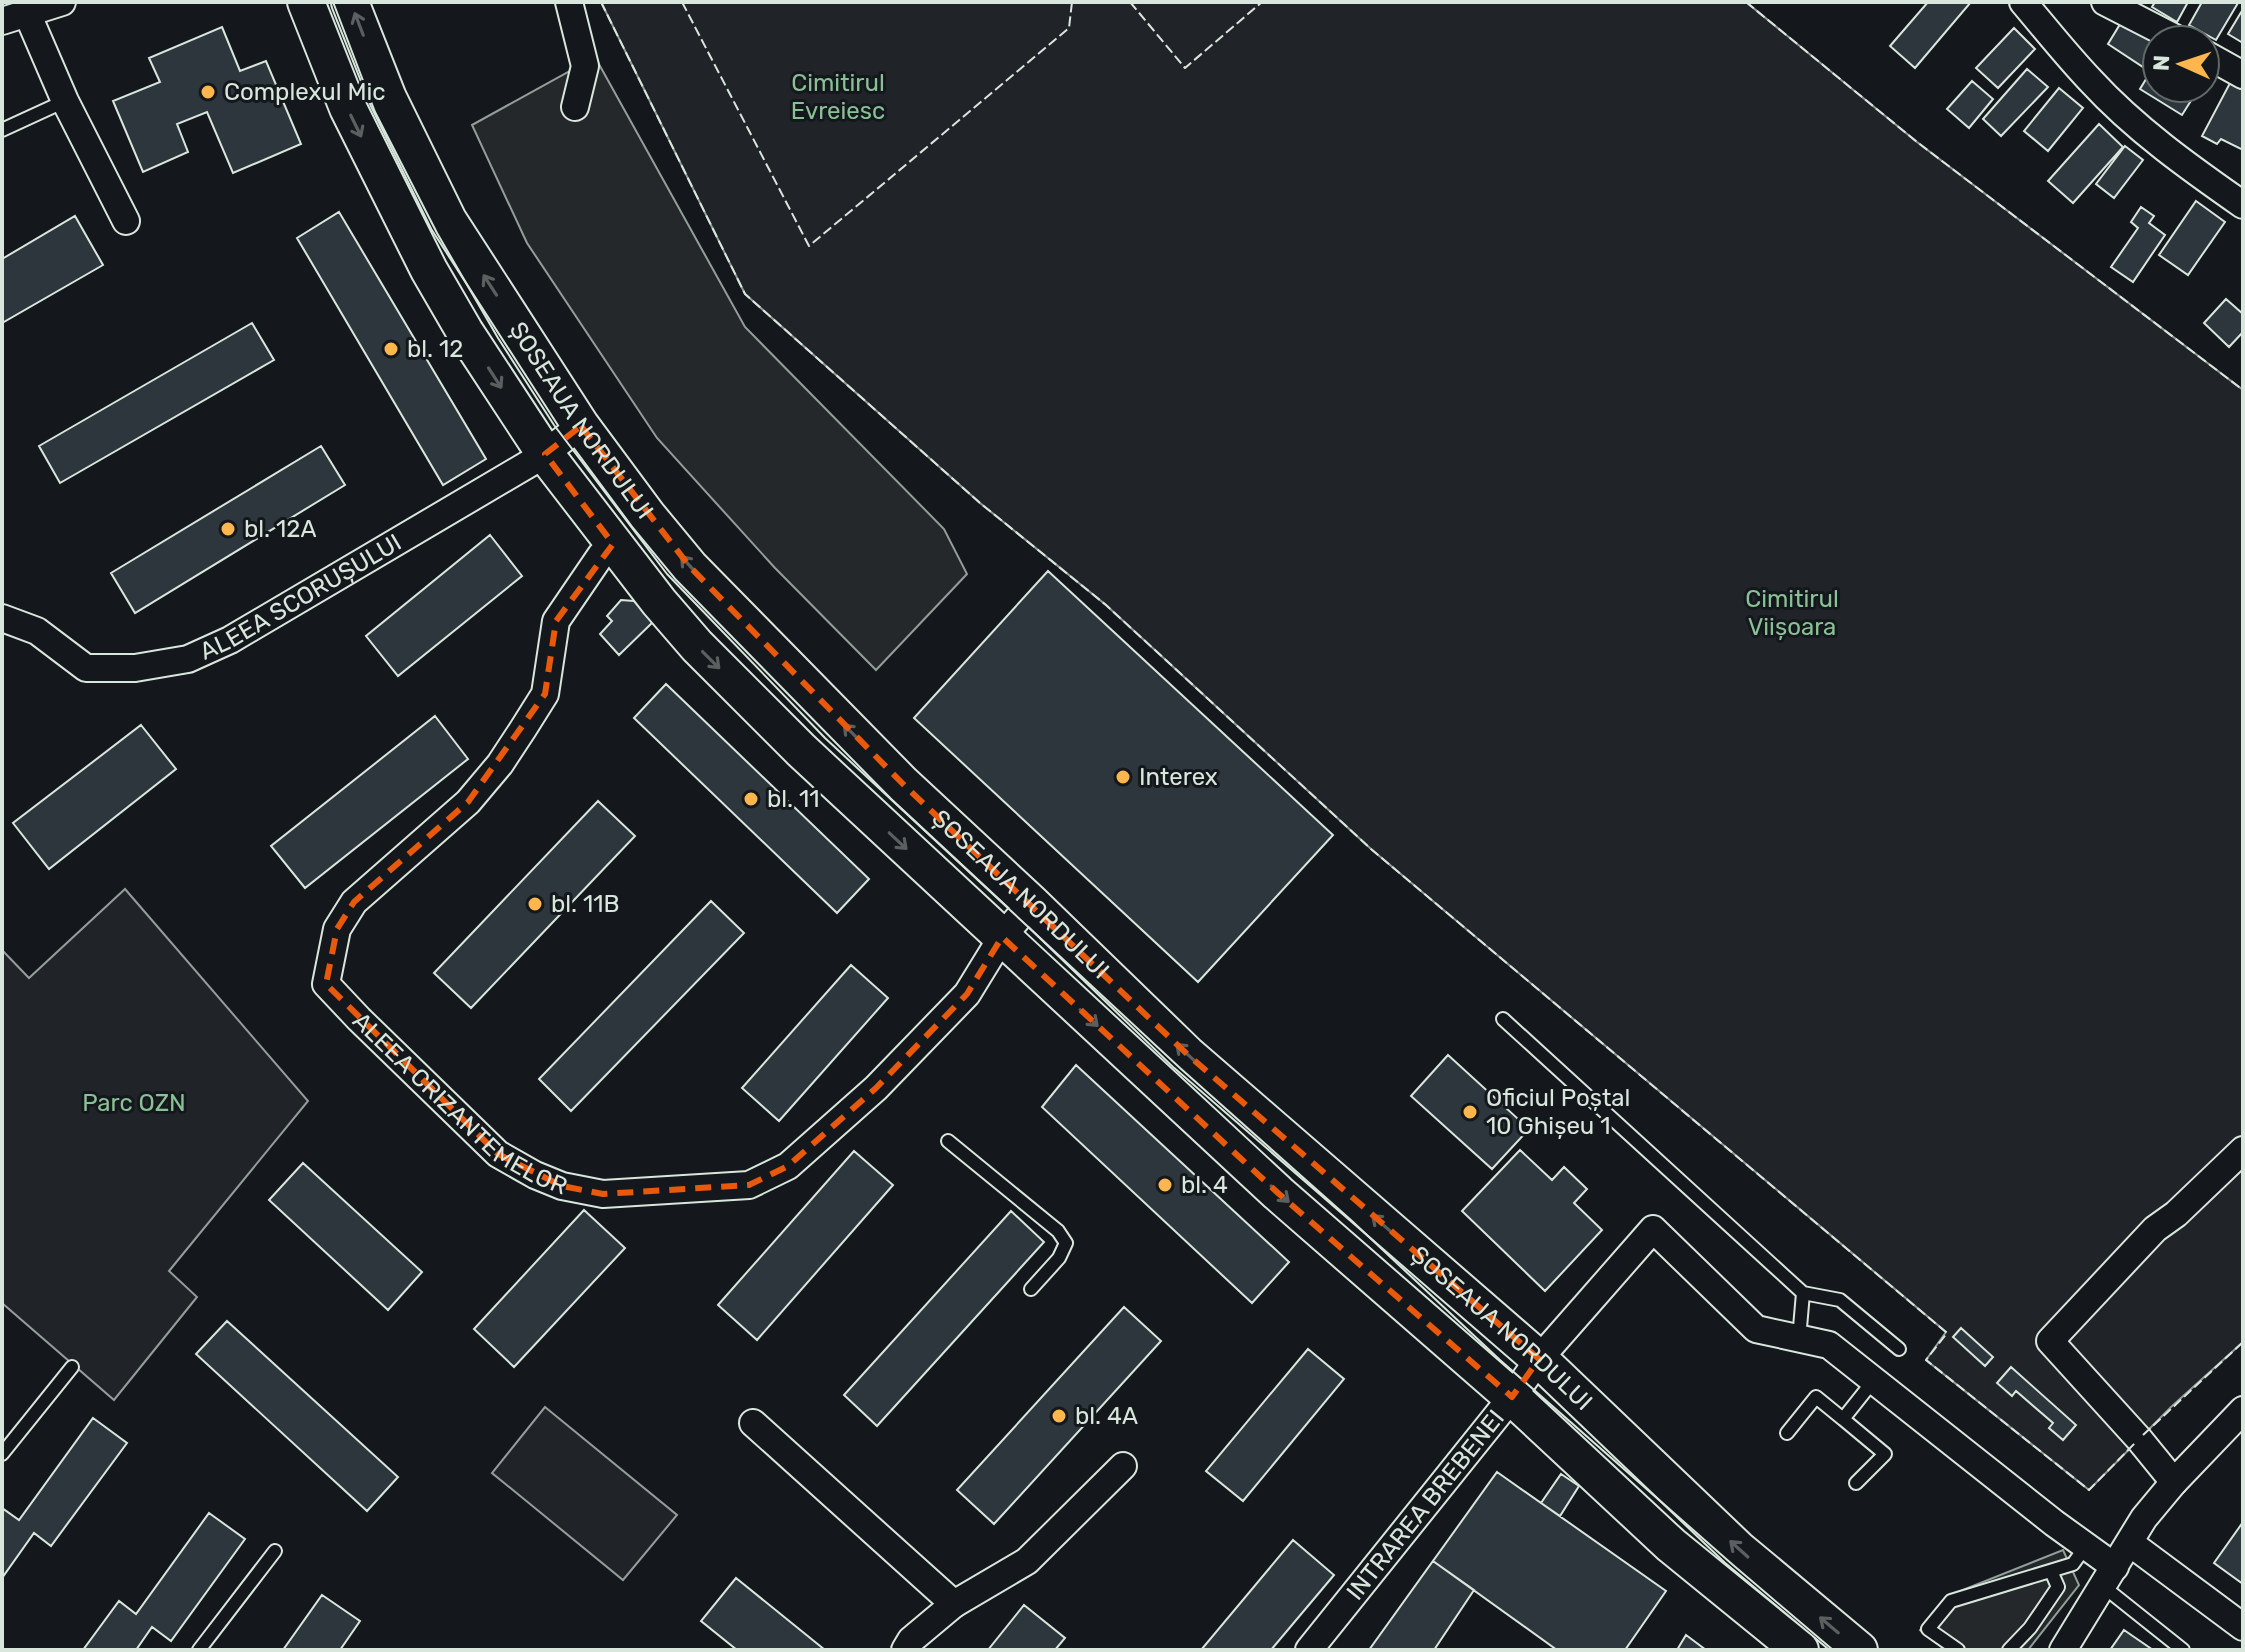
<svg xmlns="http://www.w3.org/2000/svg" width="2245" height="1652" font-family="Rubik,sans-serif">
  <rect width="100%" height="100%" fill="#14181c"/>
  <path fill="#202428" stroke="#939e99" stroke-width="2" d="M601 2H1746L1917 142 2243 390V1342L2171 1407 2089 1490 1926 1360 1946 1332 1371 849 1106 605 980 503 745 294Z
    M125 889 308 1101 169 1271 197 1297 114 1400 2 1303V950L29 978Z
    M545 1407 677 1515 623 1580 492 1473Z"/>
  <path fill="#24282b" stroke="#939e99" stroke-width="2" d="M595 57 745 327 944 529 967 574 876 670 775 568 657 438 527 243 472 125Z
    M2063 1550 2079 1585 2028 1650H1946L1920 1630 1950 1595Z"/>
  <path fill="#2c363c" stroke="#d8e6dc" stroke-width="2" d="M1928 2H1971L1915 68 1890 46Z
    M2155 2H2188L2177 22 2152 7Z
    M2202 2 2238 3 2216 40 2189 25Z
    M2243 9V43L2228 34Z
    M2125 16 2157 40V44L2143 67 2108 44Z
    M222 27 240 71 266 61 301 144 233 173 207 112 177 124 188 152 143 172 113 101 160 82 149 58Z
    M2014 28 2035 49 1998 88 1976 68Z
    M2157 61V88H2199L2182 115 2140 89Z
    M2027 69 2048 87 2001 136 1983 119Z
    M1972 81 1993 99 1969 128 1947 109Z
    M2230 83 2243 90V150L2221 139 2217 144 2202 136Z
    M2059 88 2083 108 2048 151 2024 131Z
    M2099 124 2123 147 2073 203 2048 181Z
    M2125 146 2143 160 2114 198 2096 184Z
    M2196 201 2225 222 2188 275 2159 255Z
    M2141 207 2154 216 2149 223 2165 235 2133 282 2111 267 2138 228 2131 222Z
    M339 212 486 459 443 485 297 238Z
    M75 216 103 265 2 323V259Z
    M2226 299 2243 314V332L2229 347 2204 323Z
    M252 323 274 360 60 483 39 446Z
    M321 446 345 485 135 613 111 573Z
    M490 535 522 576 398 676 366 636Z
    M1048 571 1333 835 1198 982 914 718Z
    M621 600 634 601 653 622 619 655 600 634 612 621 607 616Z
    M666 684 869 879 837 913 634 718Z
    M435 716 468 759 305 888 271 846Z
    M141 725 176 769 49 869 13 823Z
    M598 801 635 836 471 1008 434 973Z
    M711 901 744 933 571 1111 539 1079Z
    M851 965 888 998 779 1121 742 1088Z
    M1448 1055 1529 1129 1492 1169 1411 1096Z
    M1076 1065 1289 1262 1252 1303 1042 1107Z
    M1520 1150 1552 1180 1564 1167 1587 1189 1574 1203 1602 1230 1545 1291 1462 1211Z
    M854 1151 893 1185 757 1340 718 1305Z
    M303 1163 422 1272 388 1310 269 1200Z
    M584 1210 625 1248 514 1367 474 1329Z
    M1011 1211 1044 1242 877 1426 844 1395Z
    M1124 1307 1161 1341 994 1524 957 1490Z
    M227 1321 398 1477 367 1511 196 1354Z
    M1961 1328 1993 1357 1985 1366 1953 1337Z
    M1308 1349 1344 1379 1243 1501 1206 1471Z
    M2011 1367 2076 1425 2063 1440 2049 1428 2053 1423 2016 1391 2012 1396 1997 1383Z
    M93 1418 127 1443 51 1546 34 1533 2 1578V1508L19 1520Z
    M1497 1472 1666 1591 1625 1650H1557L1433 1561Z
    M1561 1474 1579 1486 1560 1516 1541 1503Z
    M209 1513 245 1539 171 1641 152 1627 136 1650H83L119 1601 136 1614Z
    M2243 1522V1584L2214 1563Z
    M1293 1540 1334 1575 1271 1650H1201Z
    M1433 1561 1474 1590 1434 1650H1369Z
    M736 1578 825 1650H737L701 1621Z
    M322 1595 360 1621 340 1650H283Z
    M1024 1605 1065 1638 1055 1650H988Z
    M2124 1630 2153 1650H2110Z
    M1686 1635 1706 1650H1677Z"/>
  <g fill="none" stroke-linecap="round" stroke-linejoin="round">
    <g stroke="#d8e6dc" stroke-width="16">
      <path id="lane" d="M2 130 65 101
        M1503 1019 1803 1293 1799 1339
        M948 1141 1058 1231 1066 1243 1059 1258 1031 1289
        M1803 1293 1840 1300 1899 1349
        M1787 1433 1816 1397 1843 1419
        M2 1454 72 1367
        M1856 1483 1885 1454 1843 1419 1874 1380
        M2104 1587 2183 1650
        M199 1650 275 1551
        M1958 1650 1928 1629 1951 1601 2073 1564 2086 1546
        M2009 1650 2030 1628 2058 1587 2051 1571"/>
    </g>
    <g stroke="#d8e6dc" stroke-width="30">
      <g id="street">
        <path d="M569 2 585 66 575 107"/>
        <path d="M2023 2C2045 28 2067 56 2091 81 2135 129 2190 168 2243 205"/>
        <path d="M2105 2 2179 40"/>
        <path d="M27 13 65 101 126 221"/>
        <path d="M2 21 62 2"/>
        <path d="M2205 54 2243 75"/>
        <path id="s1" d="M613 544 601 555 556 621 545 694 523 729 500 764 468 802 354 902 337 929 326 984 359 1019 498 1154 535 1175 562 1186 603 1194 749 1185 788 1166 876 1088 967 994 1002 937 1031 903"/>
        <path id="s2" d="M2 618 37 631 86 668H135L188 659 230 640 537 459 581 426"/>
        <path d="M753 1423 954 1604 1027 1561 1123 1466"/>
        <path d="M2174 1482 2139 1439 2050 1341 2155 1229 2176 1214 2243 1150"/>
        <path d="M2130 1543 2243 1627"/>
        <path d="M905 1650 911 1640 954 1604"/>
        <path id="s3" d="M1309 1650 1512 1397 1539 1359 1653 1229 1756 1329 1829 1345 2054 1523 2115 1567"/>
        <path d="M2063 1650 2144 1518 2174 1482 2243 1410"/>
      </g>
    </g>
    <g stroke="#d8e6dc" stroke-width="40">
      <g id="secondary">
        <path d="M306 2 348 108 429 270 465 332 545 454 659 602 697 646 801 750 1278 1193 1512 1397 1671 1545 1800 1650"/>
        <path id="s4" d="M350 2 388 98 448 220 581 426 647 515 690 567 903 784 1031 903 1187 1054 1539 1359 1738 1549 1859 1650"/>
      </g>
    </g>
    <use href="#lane" stroke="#14181c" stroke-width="12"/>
    <use href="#street" stroke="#14181c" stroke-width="26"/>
    <use href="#secondary" stroke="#14181c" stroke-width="36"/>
    <path stroke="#d8e6dc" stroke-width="2" d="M333 2 375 112 437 233 498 338 554 425 667 574 825 738 1180 1068 1352 1221 1500 1360 1733 1565 1833 1650"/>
    <path stroke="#d8e6dc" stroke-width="2" stroke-dasharray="10 4" stroke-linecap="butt" d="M601 2 745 294 980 503 1106 605 1371 849 1947 1333 1926 1360 2089 1490 2135 1443
      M682 2 809 246 1069 28 1072 2
      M1130 2 1185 68 1262 2
      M1746 2 1917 142 2243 390
      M2143 1435 2243 1342"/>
  </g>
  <defs><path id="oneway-shaft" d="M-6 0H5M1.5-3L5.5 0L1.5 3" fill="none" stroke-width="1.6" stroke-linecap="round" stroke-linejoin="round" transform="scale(2)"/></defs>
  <g stroke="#59605f">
    <use href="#oneway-shaft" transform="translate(359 24) rotate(-111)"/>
    <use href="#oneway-shaft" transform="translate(356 126) rotate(64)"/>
    <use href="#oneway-shaft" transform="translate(490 285) rotate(-123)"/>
    <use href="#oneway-shaft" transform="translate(495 378) rotate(57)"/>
    <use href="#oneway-shaft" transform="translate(689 565) rotate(-132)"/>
    <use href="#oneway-shaft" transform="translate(711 660) rotate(45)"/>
    <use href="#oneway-shaft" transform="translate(852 733) rotate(-135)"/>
    <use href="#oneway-shaft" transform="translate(898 841) rotate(43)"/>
    <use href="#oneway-shaft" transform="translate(1089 1018) rotate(43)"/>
    <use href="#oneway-shaft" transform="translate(1185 1052) rotate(-137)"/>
    <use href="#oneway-shaft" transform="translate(1280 1194) rotate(42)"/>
    <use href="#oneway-shaft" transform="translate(1381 1223) rotate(-139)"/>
    <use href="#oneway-shaft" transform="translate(1739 1549) rotate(-138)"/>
    <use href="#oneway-shaft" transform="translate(1829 1625) rotate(-140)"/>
  </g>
  <path fill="none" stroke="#e8590c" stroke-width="6" stroke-dasharray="16 10" stroke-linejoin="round" d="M581 426 690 567 903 784 1187 1054 1539 1359 1512 1397 1278 1193 1002 937 967 994 876 1088 788 1166 749 1185 603 1194 562 1186 498 1154 326 984 337 929 354 902 468 802 545 694 556 621 613 544 545 454Z"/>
  <g fill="#ffb74d" stroke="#14181c" stroke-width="3">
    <circle cx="208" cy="92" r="8"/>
    <circle cx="391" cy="349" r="8"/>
    <circle cx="228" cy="529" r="8"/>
    <circle cx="1123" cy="777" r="8"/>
    <circle cx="751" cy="799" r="8"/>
    <circle cx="535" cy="904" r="8"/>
    <circle cx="1470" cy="1112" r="8"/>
    <circle cx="1165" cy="1185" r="8"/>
    <circle cx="1059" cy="1416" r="8"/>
  </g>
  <g text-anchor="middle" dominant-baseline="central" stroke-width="6" stroke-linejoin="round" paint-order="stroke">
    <g font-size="24" fill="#8ac095" stroke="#14181c">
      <text x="838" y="83">Cimitirul<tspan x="838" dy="28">Evreiesc</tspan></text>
      <text x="1792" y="599">Cimitirul<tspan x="1792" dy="28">Viișoara</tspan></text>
      <text x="134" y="1103">Parc OZN</text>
    </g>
    <g font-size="24" fill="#d8e6dc" stroke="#14181c" text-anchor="start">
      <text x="224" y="92">Complexul Mic</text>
      <text x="407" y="349">bl. 12</text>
      <text x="244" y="529">bl. 12A</text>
      <text x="1139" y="777">Interex</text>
      <text x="767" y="799">bl. 11</text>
      <text x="551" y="904">bl. 11B</text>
      <text x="1486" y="1098">Oficiul Poștal<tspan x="1486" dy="28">10 Ghișeu 1</tspan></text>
      <text x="1181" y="1185">bl. 4</text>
      <text x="1075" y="1416">bl. 4A</text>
    </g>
    <g font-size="24" fill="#d8e6dc" stroke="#14181c">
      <text stroke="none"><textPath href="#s4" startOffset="480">ȘOSEAUA NORDULUI</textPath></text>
      <text stroke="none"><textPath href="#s2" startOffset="330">ALEEA SCORUȘULUI</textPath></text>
      <text stroke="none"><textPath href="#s4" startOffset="1128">ȘOSEAUA NORDULUI</textPath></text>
      <text stroke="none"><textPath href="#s1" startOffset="724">ALEEA CRIZANTEMELOR</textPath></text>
      <text stroke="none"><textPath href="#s4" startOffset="1776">ȘOSEAUA NORDULUI</textPath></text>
      <text stroke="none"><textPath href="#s3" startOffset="186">INTRAREA BREBENEI</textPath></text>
    </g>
  </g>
  <rect width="2245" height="1652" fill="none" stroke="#d8e6dc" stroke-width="8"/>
  <g transform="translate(2181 64) rotate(273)"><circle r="38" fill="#14181c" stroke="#626a69" stroke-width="2"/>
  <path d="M0-6L14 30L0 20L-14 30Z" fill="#ffb74d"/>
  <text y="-12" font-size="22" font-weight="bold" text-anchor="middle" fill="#d8e6dc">N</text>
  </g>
</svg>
